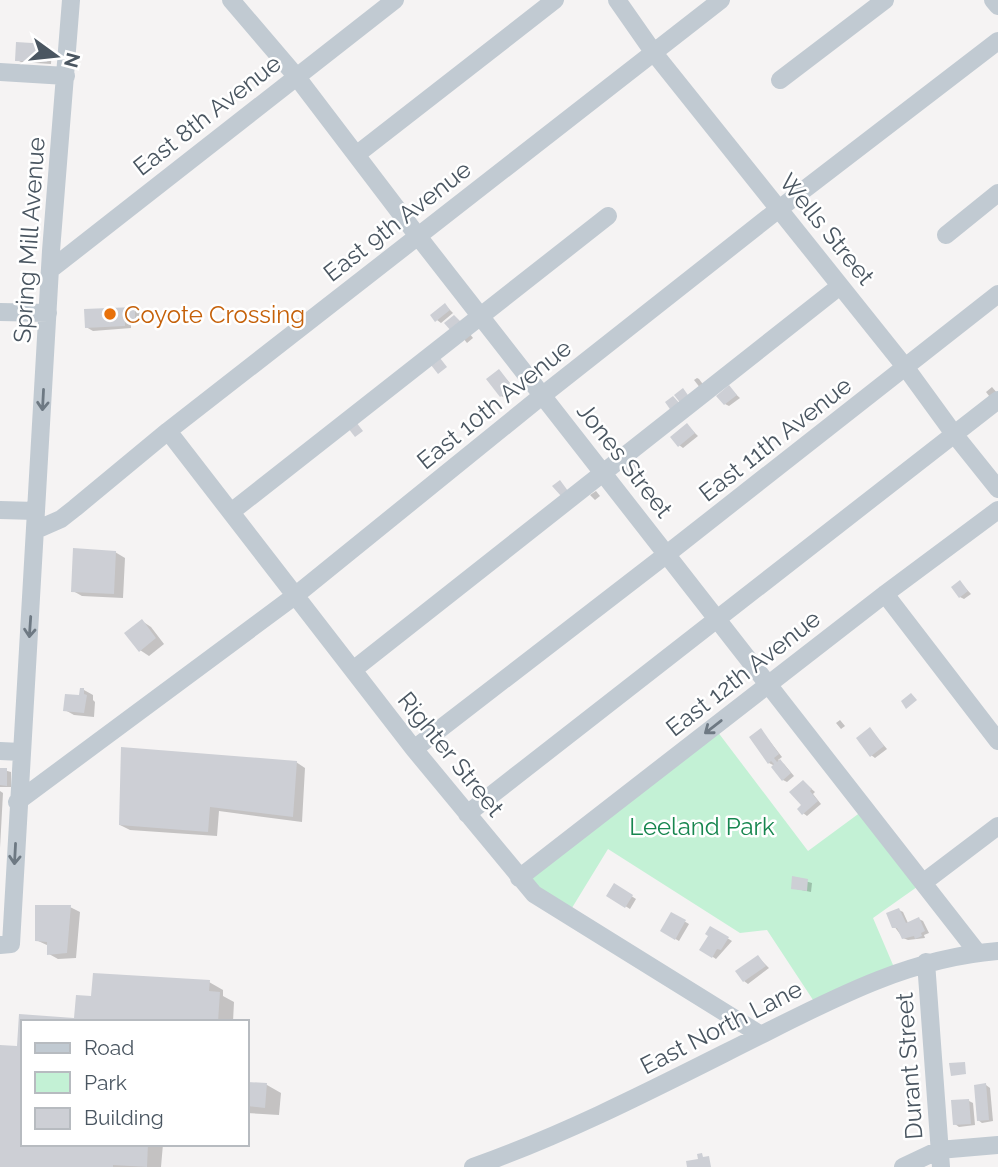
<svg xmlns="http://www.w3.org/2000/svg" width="998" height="1167" font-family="Raleway,sans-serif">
  <rect width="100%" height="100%" fill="#f5f3f3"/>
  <path fill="#c3f1d5" d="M714 727 808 851 865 809 924 882 873 918 896 972 817 1006 767 930 740 933 608 849 567 916 519 878Z"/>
  <path fill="#0003" d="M48 46 52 48 51 64 21 62 17 60Z
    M445 305 453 313 441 323 437 320Z
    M134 309 141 313V322H131V328L93 331 86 327Z
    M470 334 473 338 467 343 463 338Z
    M499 371 516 390 505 398 501 396Z
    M697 378 699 379 705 387 701 389 694 380Z
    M992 387 998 394 993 401 986 392Z
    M729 388 740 398 729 406 725 404Z
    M687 425 698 436 683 448 679 445Z
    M596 491 600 496 595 500 590 495Z
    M115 552 125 558 123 598 82 596 73 591Z
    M960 582 971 594 964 599 960 597Z
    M142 621 151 627 164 644 149 656 140 650Z
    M84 690 93 695V700L95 702 94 717 74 715 65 710 81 696Z
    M840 720 845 726 841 729 836 723Z
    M870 729 887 749 875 758 871 755Z
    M761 730 782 757 778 760 784 764 794 776 787 782 783 780 775 766 769 763Z
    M296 762 305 768 302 822 219 811 217 836 130 830 120 825Z
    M0 769 11 772V787H0Z
    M807 785 815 792 813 794 821 804 807 816 803 813V805Z
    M0 791 3 793 0 848Z
    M794 878 812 883 811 892 792 888Z
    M614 885 636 899 630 909 608 895Z
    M70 907 80 912 76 958 58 959 49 954V946L36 940Z
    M899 910 903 912 908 923 919 919 923 921 929 933 924 935 925 938 908 940 903 938 894 926Z
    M672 914 689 924 679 941 662 931Z
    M711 928 732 941 716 959 701 949 710 935Z
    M758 957 769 968 748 984 744 981Z
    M209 982 223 990V996L234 1002 233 1022H23V1144H163L161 1167H0V1047L18 1048 21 1016 76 1019 93 998Z
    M247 1084 267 1085 281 1093 279 1115 247 1113Z
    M986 1085 990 1088 993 1121 982 1123 978 1120Z
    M969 1101 973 1103 975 1125 959 1127 955 1124Z"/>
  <path fill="#cdcfd5" d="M16 42 48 44 47 62 15 61Z
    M445 303 450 310 435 322 430 315Z
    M135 307V319H125V326L85 328 84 309Z
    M454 315 462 323 452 332 444 323Z
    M440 358 447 367 438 374 431 365Z
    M499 369 513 387 500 397 486 379Z
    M729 385 737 395 724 405 716 396Z
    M683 388 690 398 682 405 674 395Z
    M673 396 681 405 672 412 665 402Z
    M356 422 363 431 355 437 348 428Z
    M687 423 695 433 678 447 670 437Z
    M632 461 639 469 630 476 623 468Z
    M560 480 568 491 561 496 552 486Z
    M73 548 116 551 114 594 71 592Z
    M960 580 968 591 959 598 951 587Z
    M142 619 156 638 139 652 124 633Z
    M80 688H84V694L87 695 84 713 63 711 65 694 79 695Z
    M911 693 917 700 906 709 901 701Z
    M870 727 884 746 870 757 856 738Z
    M761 728 779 754 774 758 777 762 780 759 791 773 782 781 771 767 774 764 771 761 768 764 749 737Z
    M121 747 297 761 293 817 210 807 208 832 119 825Z
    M0 768H7V786L0 785Z
    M803 780 812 789 810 791 818 801 802 815 797 809 801 805 789 792Z
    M792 876 808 879 807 891 791 889Z
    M614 883 633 895 625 908 606 896Z
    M35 905H71L67 953 47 955V942L35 941Z
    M899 908 906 923 919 917 925 931 921 933 922 936 915 939 914 936 902 939 897 928H892L886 913Z
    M671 912 686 920 675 940 660 931Z
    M710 926 729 937 721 950 717 949 712 958 699 950 708 936 705 934Z
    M758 955 766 966 743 982 735 971Z
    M93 973 210 980 209 991 220 992 218 1022H23V1144H148L147 1167 113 1165V1167H0V1045L17 1046 19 1014 74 1018 76 995 91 996Z
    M965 1062 966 1074 951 1076 949 1063Z
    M247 1082 267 1083 265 1108 247 1106Z
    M986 1083 989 1120 977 1121 974 1085Z
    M969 1099 971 1124 953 1125 951 1100Z
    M702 1153 703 1157 709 1156 711 1167H687L686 1161 698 1159 697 1154Z"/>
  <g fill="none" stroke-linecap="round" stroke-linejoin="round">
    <path stroke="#c1cad2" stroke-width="18" d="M231 0 296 76 417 235 977 952
      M617 0 654 53 906 368 954 434 998 489
      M993 0 998 6
      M0 72 66 76
      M780 80 885 0
      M356 155 555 0
      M946 235 998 193
      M50 270 395 0
      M0 312 48 313
      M168 431 414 749 534 894 761 1035
      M0 510 36 511
      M231 512 608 216
      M36 530 61 519 75 508 168 431 721 0
      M885 594 998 741
      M353 670 840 286
      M414 749 667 554 998 294
      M0 751 21 752
      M17 802 296 595 543 395 779 209 998 41
      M467 814 998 400
      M519 878 885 594 998 510
      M924 882 998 826
      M0 945 11 944 51 251 71 0
      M926 962 941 1167
      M473 1167C572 1132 665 1083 759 1036 836 997 910 958 998 951
      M903 1167 939 1150 998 1145"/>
  </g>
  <defs><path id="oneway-shaft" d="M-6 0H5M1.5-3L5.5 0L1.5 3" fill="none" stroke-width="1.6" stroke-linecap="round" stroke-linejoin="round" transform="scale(1.75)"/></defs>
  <g stroke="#6e7983">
    <use href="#oneway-shaft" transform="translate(43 400) rotate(93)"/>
    <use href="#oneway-shaft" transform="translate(30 627) rotate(94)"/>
    <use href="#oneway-shaft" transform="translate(713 727) rotate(142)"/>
    <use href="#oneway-shaft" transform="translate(15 854) rotate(93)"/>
  </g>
  <circle fill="#e8710a" stroke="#fff" stroke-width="2.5" cx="110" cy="314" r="7"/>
  <g text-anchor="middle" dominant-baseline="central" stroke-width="5" stroke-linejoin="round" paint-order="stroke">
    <g font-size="24" fill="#4a5661" stroke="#fff">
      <text transform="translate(207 115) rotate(-38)">East 8th Avenue</text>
      <text transform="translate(397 221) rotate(-38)">East 9th Avenue</text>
      <text transform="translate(827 229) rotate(51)">Wells Street</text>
      <text transform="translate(29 240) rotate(-86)">Spring Mill Avenue</text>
      <text transform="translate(494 404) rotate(-39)">East 10th Avenue</text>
      <text transform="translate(775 439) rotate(-38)">East 11th Avenue</text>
      <text transform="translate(625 460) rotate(52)">Jones Street</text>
      <text transform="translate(743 673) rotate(-38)">East 12th Avenue</text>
      <text transform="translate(451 754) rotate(51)">Righter Street</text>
      <text transform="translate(721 1027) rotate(-27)">East North Lane</text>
      <text transform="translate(909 1066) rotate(-94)">Durant Street</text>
    </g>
    <g font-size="24" fill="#c56008" stroke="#fff" text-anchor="start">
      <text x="124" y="314">Coyote Crossing</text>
    </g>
    <g font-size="24" fill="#17864f" stroke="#fff">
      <text x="702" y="826">Leeland Park</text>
    </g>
  </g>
  <rect x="21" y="1020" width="228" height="126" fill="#ffffff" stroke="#b7bbc0" stroke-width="2"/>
  <rect x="35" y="1043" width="35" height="10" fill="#c1cad2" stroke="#b7bbc0" stroke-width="2"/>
  <text x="84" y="1055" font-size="21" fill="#4a5661">Road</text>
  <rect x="35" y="1072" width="35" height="21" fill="#c3f1d5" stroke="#b7bbc0" stroke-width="2"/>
  <text x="84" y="1090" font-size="21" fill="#4a5661">Park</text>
  <rect x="35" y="1108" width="35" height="21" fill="#cdcfd5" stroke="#b7bbc0" stroke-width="2"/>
  <text x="84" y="1125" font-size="21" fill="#4a5661">Building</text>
  <g transform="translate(56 56) rotate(105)" stroke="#ffffff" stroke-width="5" paint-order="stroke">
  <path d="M0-5L12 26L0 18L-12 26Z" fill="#4a5661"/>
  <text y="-10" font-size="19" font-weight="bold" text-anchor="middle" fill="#4a5661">N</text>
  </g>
</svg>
